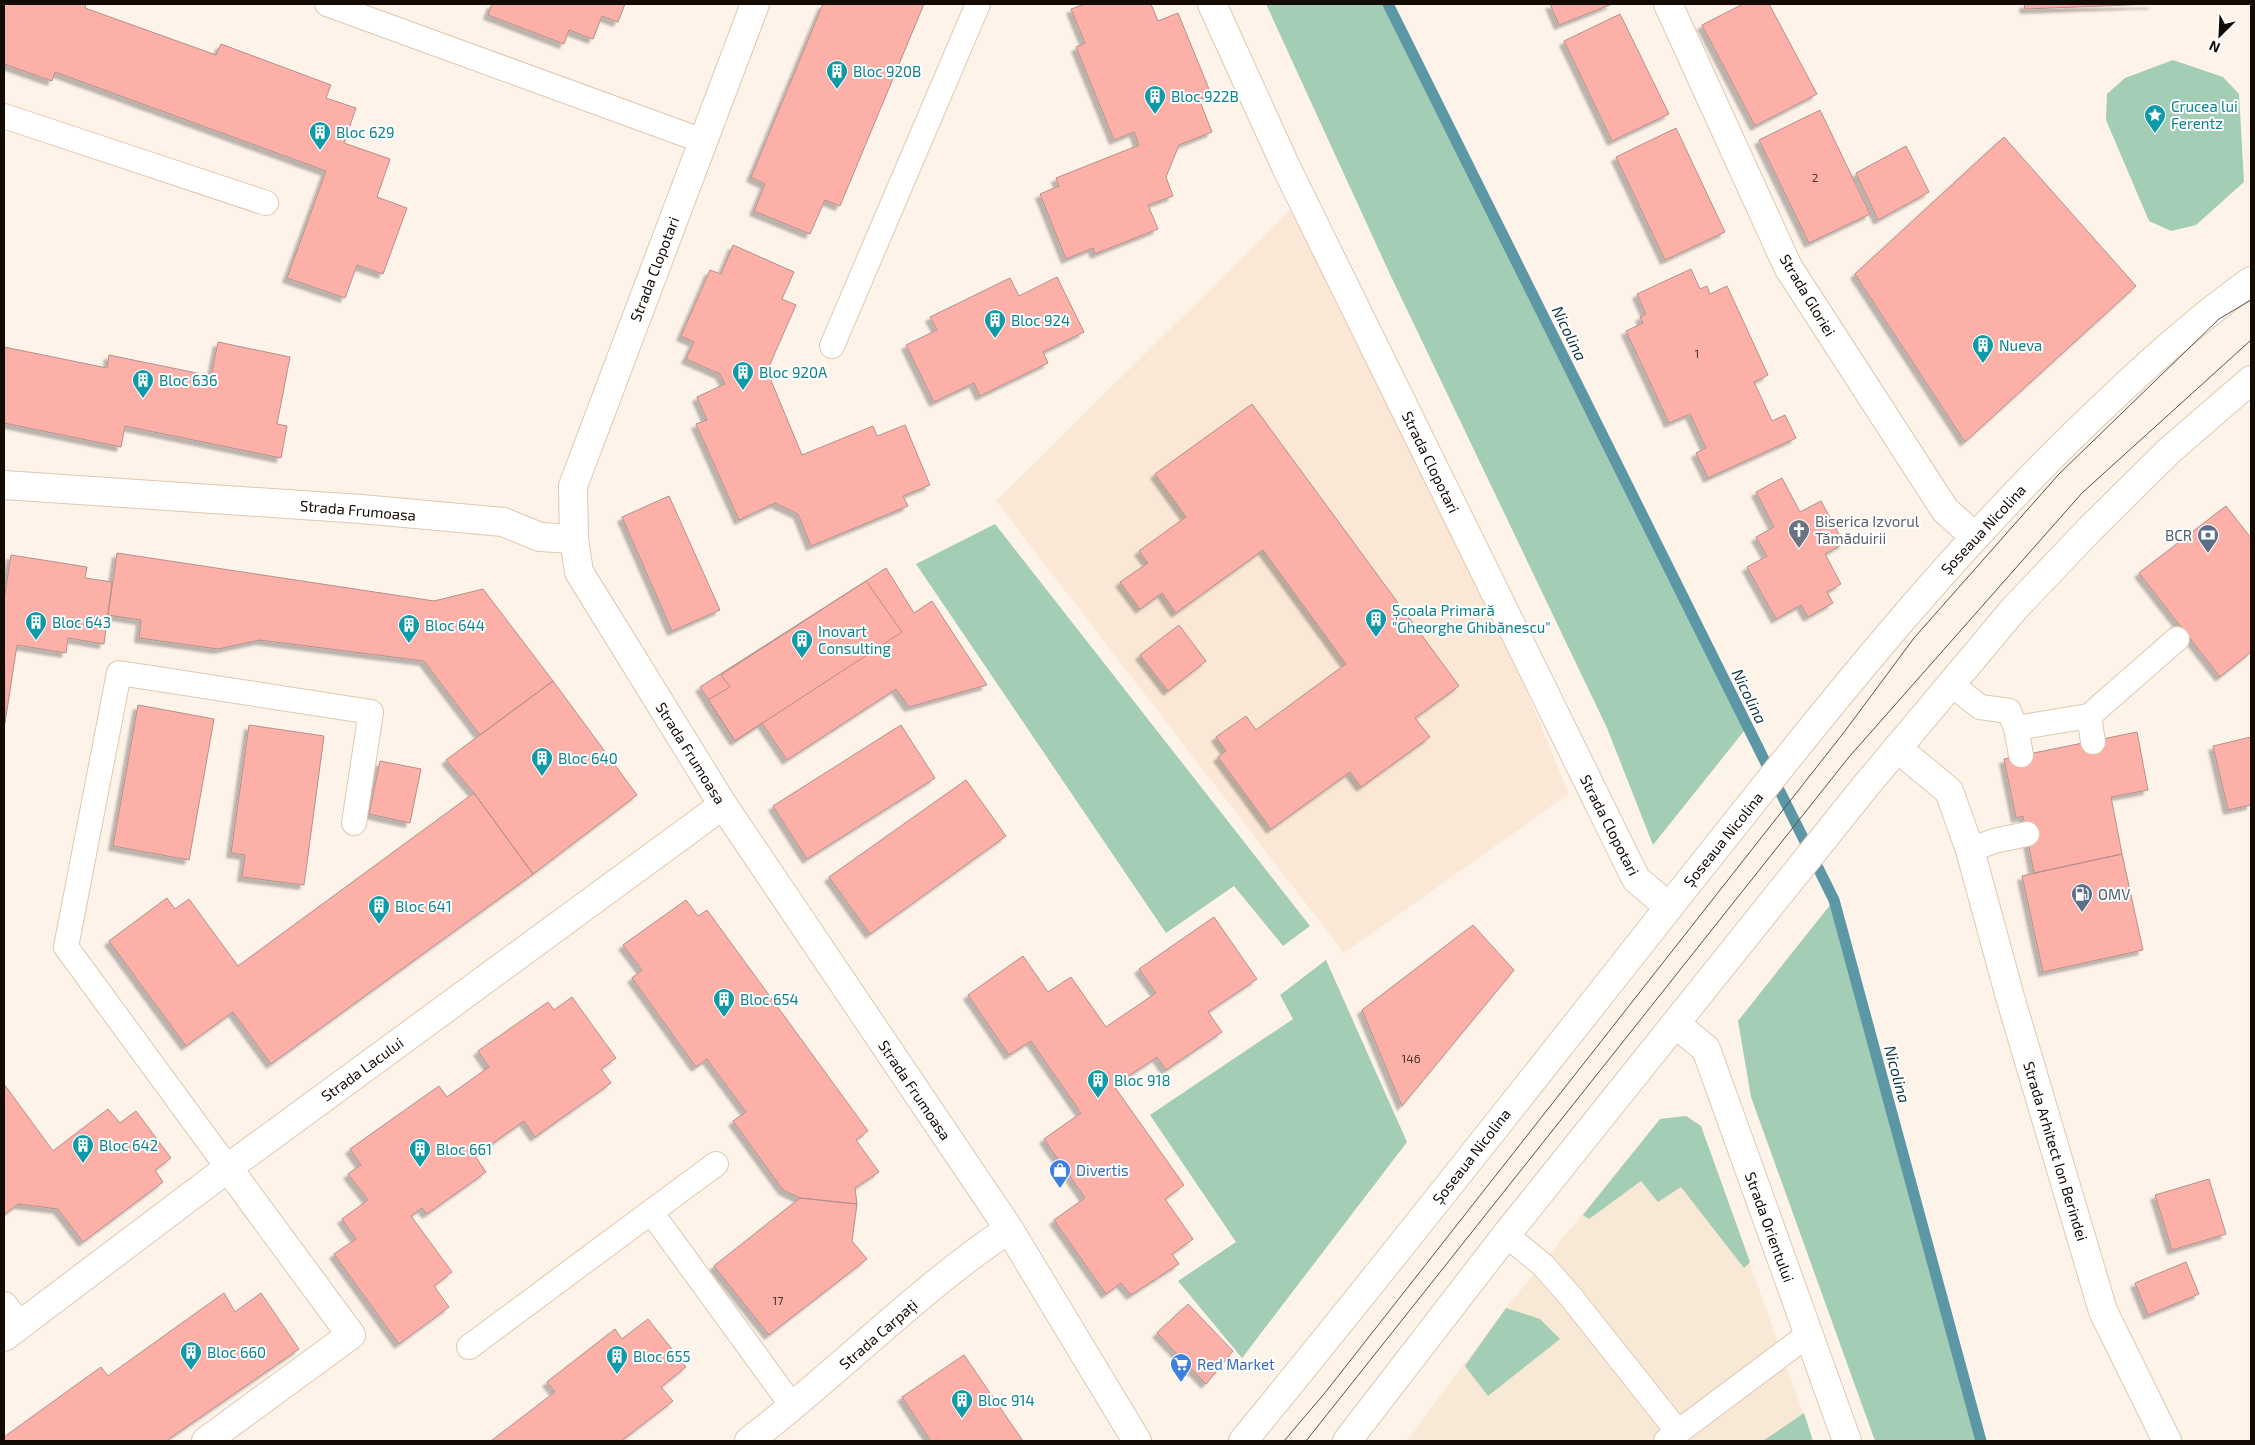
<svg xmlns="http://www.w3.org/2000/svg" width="2255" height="1445" font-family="'Exo 2',sans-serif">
  <defs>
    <filter id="shadow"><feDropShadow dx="-4.5" dy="4.5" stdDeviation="1" flood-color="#0004"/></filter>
  </defs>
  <rect width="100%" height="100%" fill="#fef3e9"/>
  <path fill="#f8e8d6" d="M1686 1116 1701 1126 1813 1441H1407L1506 1308 1660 1119Z"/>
  <path fill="#fbe7d6" d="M1293 207 1512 656 1569 794 1344 953 996 501Z"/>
  <path fill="#a3cdb5" d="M1266 4H1387L1748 726 1653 845 1607 728 1388 270Z
    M2173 60 2223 77 2239 94 2244 182 2196 225 2171 231 2149 221 2106 120 2107 94 2125 78Z
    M995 524 1310 926 1283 946 1234 886 1166 933 916 564Z
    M1834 900 1981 1441H1875L1751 1097 1738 1021Z
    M1326 960 1407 1142 1242 1358 1178 1281 1236 1242 1150 1115 1293 1019 1280 995Z
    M1686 1116 1701 1126 1750 1262 1744 1268 1681 1187 1658 1202 1641 1181 1589 1219 1583 1215 1660 1119Z
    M1506 1308 1540 1319 1560 1339 1488 1396 1465 1366Z
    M1804 1413 1813 1441H1763Z"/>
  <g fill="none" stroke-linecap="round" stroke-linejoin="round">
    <path stroke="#5b97a4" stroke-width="11" d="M1388 4 1834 900 1981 1441"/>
  </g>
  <path fill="#fcb0a8" stroke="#b4908c" filter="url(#shadow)" d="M4 4H86L85 8 216 55 221 44 331 85 326 98 356 108 344 143 390 159 377 197 407 208 383 274 357 265 345 298 287 278 326 171 55 72 52 81 4 64Z
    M492 4H625L618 22 602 16 593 39 569 30 564 44 488 15Z
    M823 4H924L840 206 825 200 810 234 754 211 765 184 751 177Z
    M1085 4H1151L1158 21 1178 13 1211 94 1199 99 1212 132 1179 145 1166 177 1173 196 1148 205 1158 229 1095 254 1093 248 1066 259 1040 194 1059 186 1056 178 1139 145 1134 132 1114 140 1076 47 1085 43 1071 9Z
    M1550 4H1612L1559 25Z
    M1743 4H1769L1817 94 1755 126 1702 25Z
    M2024 4H2153L2025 9Z
    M1620 14 1669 114 1612 141 1564 41Z
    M1820 110 1870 214 1809 243 1759 140Z
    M1676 128 1725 232 1665 260 1616 157Z
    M2004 137 2136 286 1965 442 1855 274Z
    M1906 146 1929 192 1878 220 1856 173Z
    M733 245 794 272 782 299 796 305 767 371 802 455 873 426 877 436 905 425 930 485 903 496 908 506 811 546 798 514 775 503 739 520 696 424 707 420 697 397 725 384 720 374 686 359 694 342 681 336 710 270 721 274Z
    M1691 269 1700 289 1707 286 1710 294 1727 286 1768 375 1754 382 1772 421 1785 415 1796 438 1708 478 1696 453 1706 448 1690 414 1669 423 1626 331 1643 323 1640 317 1646 314 1637 294Z
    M1057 277 1084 332 1043 352 1048 363 980 396 974 383 934 402 906 345 937 330 930 317 1010 278 1019 296Z
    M218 342 290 357 277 424 287 426 281 458 125 426 121 447 4 423V347L107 368 109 355 211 376Z
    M1252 404 1459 686 1415 718 1430 737 1361 787 1350 772 1271 829 1218 757 1226 751 1216 737 1246 716 1256 730 1346 664 1263 550 1176 613 1162 593 1140 609 1120 582 1148 563 1139 551 1186 517 1155 474Z
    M1782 478 1800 512 1821 501 1844 543 1825 554 1841 584 1827 592 1833 603 1808 617 1801 605 1776 619 1747 567 1767 556 1756 537 1774 527 1756 492Z
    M669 496 720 610 672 631 622 517Z
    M2226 506 2251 538V652L2220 677 2139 573Z
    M117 553 434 601 483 589 553 681 480 735 424 661 260 640 218 649 139 638 141 620 108 615Z
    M11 555 87 567 85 578 112 582 104 644 68 638 66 653 17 645 5 723 4 599Z
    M886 568 914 613 932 601 987 685 909 707 896 689 787 760 762 723 735 741 708 700 730 687 721 675Z
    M866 581 902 632 735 741 700 687Z
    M1179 625 1206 661 1168 691 1140 655Z
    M553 681 637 795 533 874 474 793 446 760Z
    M138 705 214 719 189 860 113 846Z
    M249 725 324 736 304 885 242 877 245 855 231 853Z
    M901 725 935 778 807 859 773 806Z
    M2137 732 2148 790 2111 797 2122 854 2034 873 2023 816 2016 818 2004 759Z
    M2251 737V805L2228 810 2213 746Z
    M380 761 421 769 410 823 369 814Z
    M966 780 1006 836 870 934 829 877Z
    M474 793 533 874 271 1064 233 1012 186 1046 109 941 167 898 175 909 189 899 238 966Z
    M2122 854 2143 950 2043 972 2022 876Z
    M686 900 698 916 707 910 868 1131 856 1140 879 1172 855 1188 857 1204 800 1198 783 1190 733 1121 746 1112 707 1059 696 1067 632 978 642 970 623 945Z
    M1214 917 1257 979 1208 1012 1222 1032 1166 1070 1157 1057 1114 1086 1184 1185 1165 1199 1193 1239 1172 1254 1179 1264 1131 1295 1121 1283 1106 1294 1054 1220 1085 1198 1044 1139 1081 1113 1031 1041 1009 1055 968 995 1023 956 1048 992 1071 977 1106 1027 1156 993 1139 969Z
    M1473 925 1514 970 1402 1106 1362 1010Z
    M572 997 616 1058 601 1069 611 1083 535 1137 524 1121 475 1156 486 1172 427 1214 422 1208 411 1216 452 1272 434 1286 449 1307 399 1344 334 1254 356 1239 342 1219 368 1200 348 1174 361 1165 350 1149 439 1086 447 1097 489 1067 478 1051 548 1002 554 1010Z
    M4 1084 53 1151 108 1109 120 1123 136 1111 171 1158 155 1170 163 1182 83 1242 58 1209 18 1204 4 1215Z
    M2209 1179 2226 1234 2172 1250 2155 1195Z
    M800 1198 857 1204 852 1241 867 1259 769 1335 714 1266Z
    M2186 1262 2199 1294 2148 1315 2135 1283Z
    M224 1293 235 1312 261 1293 299 1349 166 1441H4V1437L101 1367 108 1376Z
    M1188 1304 1233 1351 1206 1384 1157 1333Z
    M648 1319 686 1367 661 1387 673 1401 621 1441H491L555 1392 547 1382 615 1329 622 1339Z
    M964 1355 1023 1441H931L902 1397Z"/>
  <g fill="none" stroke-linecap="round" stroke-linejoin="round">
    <g stroke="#e1c7af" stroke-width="26">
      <path id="lane" d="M327 4 703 141
        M4 116 266 203
        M832 346 978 4
        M1951 684 1980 707 2009 711 2016 728 2089 716 2093 742
        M2089 716 2177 639
        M2016 728 2021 755
        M1970 850 1994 841 2027 834
        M228 1168 66 947 119 673 371 712 354 823
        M651 1212 716 1164
        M1506 1235 1543 1265 1571 1297 1678 1432
        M469 1347 651 1212 793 1407
        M1666 1441 1809 1334"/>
    </g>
    <g stroke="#e1c7af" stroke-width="30">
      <path id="street" d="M755 4 573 486 574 539 579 572 723 805 1009 1229 1137 1441
        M1212 4 1286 167 1636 879 1669 907
        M1668 4 1788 267 1945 510 1974 536
        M4 485 361 509 503 522 540 537 574 539
        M1897 748 1949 791 1970 850 2010 997 2103 1311 2167 1441
        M1676 1024 1706 1049 1847 1441
        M4 1306 18 1326
        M4 1337 228 1168 723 805
        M206 1441 351 1335 228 1168
        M749 1441C838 1373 916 1291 1009 1229"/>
    </g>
    <g stroke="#e1c7af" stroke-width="30">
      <path id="secondary" d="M1243 1441C1410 1238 1571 1030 1735 824 1846 684 1958 546 2087 422 2139 372 2192 323 2251 281
        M1347 1441 1506 1235 1864 788 2014 609 2090 529 2170 450 2251 380"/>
    </g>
    <use href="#lane" stroke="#fff" stroke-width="24"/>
    <use href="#street" stroke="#fff" stroke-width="28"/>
    <use href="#secondary" stroke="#fff" stroke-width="28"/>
    <path stroke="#5b514a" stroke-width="1" d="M1284 1441 1324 1394 1845 731 1914 638 2059 474 2219 319 2251 300
      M1306 1441 1849 757 2082 493 2251 340"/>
  </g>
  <defs>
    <g id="building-pin" transform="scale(1.125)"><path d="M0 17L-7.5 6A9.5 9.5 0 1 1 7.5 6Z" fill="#0f9aa8" stroke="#fff"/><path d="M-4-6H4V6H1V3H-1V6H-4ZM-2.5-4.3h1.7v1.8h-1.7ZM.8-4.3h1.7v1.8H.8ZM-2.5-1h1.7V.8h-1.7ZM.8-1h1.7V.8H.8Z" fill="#fff"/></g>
    <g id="sight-pin" transform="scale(1.125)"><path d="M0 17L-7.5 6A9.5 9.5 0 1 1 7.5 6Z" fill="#0f9aa8" stroke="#fff"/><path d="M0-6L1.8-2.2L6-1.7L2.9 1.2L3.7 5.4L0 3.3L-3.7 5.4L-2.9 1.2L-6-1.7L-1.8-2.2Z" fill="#fff"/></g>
    <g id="church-pin" transform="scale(1.125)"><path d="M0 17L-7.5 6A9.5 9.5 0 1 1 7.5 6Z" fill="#6b7280" stroke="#fff"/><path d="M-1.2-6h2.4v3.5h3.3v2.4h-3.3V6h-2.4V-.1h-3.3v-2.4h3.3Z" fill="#fff"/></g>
    <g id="bank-pin" transform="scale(1.125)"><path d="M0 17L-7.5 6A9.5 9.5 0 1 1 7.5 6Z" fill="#5c6f8a" stroke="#fff"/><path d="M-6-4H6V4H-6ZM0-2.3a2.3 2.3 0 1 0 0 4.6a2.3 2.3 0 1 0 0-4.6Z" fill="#fff"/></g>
    <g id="fuel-pin" transform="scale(1.125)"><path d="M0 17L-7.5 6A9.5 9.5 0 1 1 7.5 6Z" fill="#5c6f8a" stroke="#fff"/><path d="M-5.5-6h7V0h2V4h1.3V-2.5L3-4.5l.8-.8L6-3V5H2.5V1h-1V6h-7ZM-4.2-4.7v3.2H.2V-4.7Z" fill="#fff"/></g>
    <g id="shop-pin" transform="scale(1.125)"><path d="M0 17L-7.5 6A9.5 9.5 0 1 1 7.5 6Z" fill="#3f7fe0" stroke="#fff"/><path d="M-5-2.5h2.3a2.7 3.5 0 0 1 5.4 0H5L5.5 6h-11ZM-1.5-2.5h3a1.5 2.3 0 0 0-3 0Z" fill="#fff"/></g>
    <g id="supermarket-pin" transform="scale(1.125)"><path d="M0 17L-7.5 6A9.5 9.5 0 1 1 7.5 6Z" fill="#3f7fe0" stroke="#fff"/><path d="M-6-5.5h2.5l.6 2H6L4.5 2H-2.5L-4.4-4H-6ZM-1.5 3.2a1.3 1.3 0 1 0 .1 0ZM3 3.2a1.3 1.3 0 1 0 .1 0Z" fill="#fff"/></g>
  </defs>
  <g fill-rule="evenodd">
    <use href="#building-pin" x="837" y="71"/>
    <use href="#building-pin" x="1155" y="96"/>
    <use href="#sight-pin" x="2155" y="115"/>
    <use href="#building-pin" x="320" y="132"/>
    <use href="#building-pin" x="995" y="320"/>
    <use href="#building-pin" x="1983" y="345"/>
    <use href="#building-pin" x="743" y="372"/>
    <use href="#building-pin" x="143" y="380"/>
    <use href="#church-pin" x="1799" y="530"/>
    <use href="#bank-pin" x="2208" y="535"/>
    <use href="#building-pin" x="1376" y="619"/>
    <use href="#building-pin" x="36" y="622"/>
    <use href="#building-pin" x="409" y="625"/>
    <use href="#building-pin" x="802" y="640"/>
    <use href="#building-pin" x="542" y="758"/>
    <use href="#fuel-pin" x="2082" y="894"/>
    <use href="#building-pin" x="379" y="906"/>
    <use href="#building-pin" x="724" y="999"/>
    <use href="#building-pin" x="1098" y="1080"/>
    <use href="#building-pin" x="83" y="1145"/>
    <use href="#building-pin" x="420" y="1149"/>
    <use href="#shop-pin" x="1060" y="1170"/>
    <use href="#building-pin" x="191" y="1352"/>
    <use href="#building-pin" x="617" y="1356"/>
    <use href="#supermarket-pin" x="1181" y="1364"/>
    <use href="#building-pin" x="962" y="1400"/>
  </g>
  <g text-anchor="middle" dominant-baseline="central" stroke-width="4" stroke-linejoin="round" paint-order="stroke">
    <g font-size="12" fill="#4e342d">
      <text x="1815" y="177">2</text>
      <text x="1697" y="353">1</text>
      <text x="1411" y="1058">146</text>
      <text x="778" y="1300">17</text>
    </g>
    <g font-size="15" fill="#0d838f" stroke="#fff" text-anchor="start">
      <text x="853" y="71">Bloc 920B</text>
      <text x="1171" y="96">Bloc 922B</text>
      <text x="2171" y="106">Crucea lui<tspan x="2171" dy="17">Ferentz</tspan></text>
      <text x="336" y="132">Bloc 629</text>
      <text x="1011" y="320">Bloc 924</text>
      <text x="1999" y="345">Nueva</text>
      <text x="759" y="372">Bloc 920A</text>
      <text x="159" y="380">Bloc 636</text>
      <text x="1392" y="610">Școala Primară<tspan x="1392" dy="17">"Gheorghe Ghibănescu"</tspan></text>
      <text x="52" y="622">Bloc 643</text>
      <text x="425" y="625">Bloc 644</text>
      <text x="818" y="631">Inovart<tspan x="818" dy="17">Consulting</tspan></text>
      <text x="558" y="758">Bloc 640</text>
      <text x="395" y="906">Bloc 641</text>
      <text x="740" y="999">Bloc 654</text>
      <text x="1114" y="1080">Bloc 918</text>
      <text x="99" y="1145">Bloc 642</text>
      <text x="436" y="1149">Bloc 661</text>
      <text x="207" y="1352">Bloc 660</text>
      <text x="633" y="1356">Bloc 655</text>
      <text x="978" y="1400">Bloc 914</text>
    </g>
    <g font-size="15" fill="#140b04" stroke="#fff">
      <text transform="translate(654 269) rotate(-69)">Strada Clopotari</text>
      <text transform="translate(1808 295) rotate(59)">Strada Gloriei</text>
      <text transform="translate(1431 462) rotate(64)">Strada Clopotari</text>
      <text transform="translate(358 510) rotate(5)">Strada Frumoasa</text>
      <text transform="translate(1983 529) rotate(-47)">Șoseaua Nicolina</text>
      <text transform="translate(691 753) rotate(58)">Strada Frumoasa</text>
      <text transform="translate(1610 825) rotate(63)">Strada Clopotari</text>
      <text transform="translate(1723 839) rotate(-51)">Șoseaua Nicolina</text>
      <text transform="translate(362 1069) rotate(-36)">Strada Lacului</text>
      <text transform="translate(915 1090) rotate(56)">Strada Frumoasa</text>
      <text transform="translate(2056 1151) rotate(73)">Strada Arhitect Ion Berindei</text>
      <text transform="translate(1471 1156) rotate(-52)">Șoseaua Nicolina</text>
      <text transform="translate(1770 1227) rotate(70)">Strada Orientului</text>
      <text transform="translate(878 1334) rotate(-41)">Strada Carpați</text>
    </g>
    <g font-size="15" fill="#5b616d" stroke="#fff" text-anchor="start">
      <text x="1815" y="521">Biserica Izvorul<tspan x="1815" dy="17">Tămăduirii</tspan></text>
    </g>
    <g font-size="15" fill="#4e5e75" stroke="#fff" text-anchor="end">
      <text x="2192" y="535">BCR</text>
      <text x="2098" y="894" text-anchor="start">OMV</text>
    </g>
    <g font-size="15" fill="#366cbe" stroke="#fff" text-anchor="start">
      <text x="1076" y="1170">Divertis</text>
      <text x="1197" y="1364">Red Market</text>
    </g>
    <g font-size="16" font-style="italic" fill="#0b3740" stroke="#fff">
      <text transform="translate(1570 333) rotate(64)">Nicolina</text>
      <text transform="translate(1750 696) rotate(64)">Nicolina</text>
      <text transform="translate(1898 1074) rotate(75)">Nicolina</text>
    </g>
  </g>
  <rect width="2255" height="1445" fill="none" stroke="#140b04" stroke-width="10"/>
  <g transform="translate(2220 35) rotate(204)" stroke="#ffffff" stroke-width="4" paint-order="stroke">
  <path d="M0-4L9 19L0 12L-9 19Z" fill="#140b04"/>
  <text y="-8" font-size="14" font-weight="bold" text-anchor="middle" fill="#140b04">N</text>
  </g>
</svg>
